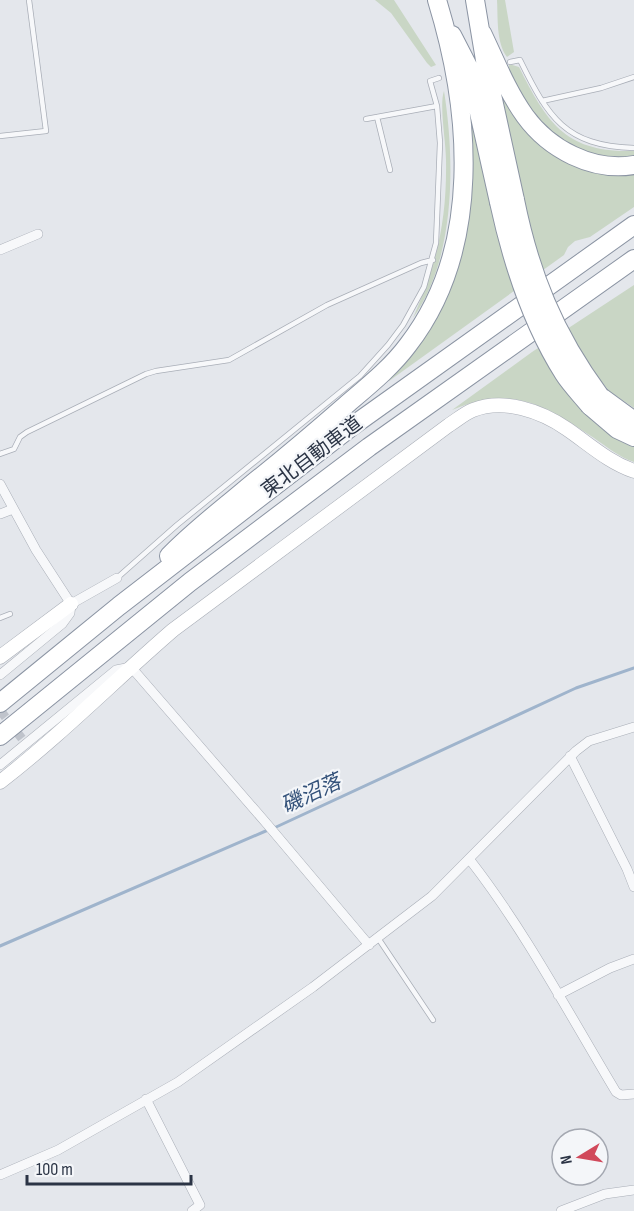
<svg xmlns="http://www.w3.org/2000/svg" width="634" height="1211" font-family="'Sofia Sans Condensed','Noto Sans JP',sans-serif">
  <rect width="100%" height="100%" fill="#e4e7ec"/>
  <path fill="#c9d6c5" d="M375 0H394L436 65 431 67 427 63 391 13Z
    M497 0H505L514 52 507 57C496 43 498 17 497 0Z
    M509 64 519 67C547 123 566 153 634 151V158C602 159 568 152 544 128 536 120 530 108 523 98 517 89 508 75 509 64Z
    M493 68 530 134 634 170V207L590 237 575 241 568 247 564 255 389 381 388 378 453 276 464 77Z
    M444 91C455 160 456 258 413 318 437 263 447 221 446 160 446 142 439 105 444 91Z
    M634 285V408L609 391 602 382 576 404C593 421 610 439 634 447V462C619 457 607 447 594 438 543 404 513 385 452 410L532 352Z"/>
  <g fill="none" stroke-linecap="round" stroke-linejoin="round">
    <path stroke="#9fb4cc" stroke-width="3" d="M274 828 576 688 634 668
      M0 946 268 830"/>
    <path stroke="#bfc3cb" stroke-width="9" stroke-dasharray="9 4.5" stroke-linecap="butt" d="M0 710 26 744"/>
    <g stroke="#a9aeb7" stroke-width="6">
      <path id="lane" d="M510 62 520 60C548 117 565 146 634 148
        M542 101 601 88 634 77
        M377 117 390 170
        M366 119 437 106
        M0 136 46 131 29 0
        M0 454 14 449 20 437 27 432 146 374 156 371 229 360 327 305 421 263 433 260
        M117 578 177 525 360 376 388 345 403 325 424 287 436 243 440 143 437 106 430 81 439 78
        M0 618 10 614
        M378 938 433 1020"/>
    </g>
    <g stroke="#a9aeb7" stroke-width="10">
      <path id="street" d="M0 250 38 234
        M0 484 36 550 71 604 70 613 62 624 0 675
        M0 514 13 509
        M71 604 117 578
        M570 756 627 869 634 887
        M0 765 116 670 131 667 267 824 369 945
        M470 860C526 932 569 1014 616 1092L621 1095 634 1094
        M558 995 610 968 634 959
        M146 1099 200 1205 192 1211
        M0 1175 58 1150 178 1082 313 987 432 896 576 751 589 741 634 727
        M561 1211 605 1194 634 1190"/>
    </g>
    <g stroke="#a9aeb7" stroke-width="15">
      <path id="secondary" d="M0 657 71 604
        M0 782C61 735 115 680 173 630L449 425C457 420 465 413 473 410 504 398 541 411 567 429 589 444 608 462 634 471"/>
    </g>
    <g stroke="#8b94a3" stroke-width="20">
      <path id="highway" d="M475 0 487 72 515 200
        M482 33C495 60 507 91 525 116 549 149 592 172 634 165
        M452 35 469 68 499 202
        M600 396 634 421
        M590 406 617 429 634 437
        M169 556C193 531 221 510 248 487 281 461 314 433 346 405 367 387 391 368 408 345 483 248 471 111 437 0
        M0 703 119 606 351 427 634 225
        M0 736 190 582 369 447 634 259"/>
    </g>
    <use href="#lane" stroke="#f7f8fa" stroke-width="4.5"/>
    <use href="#street" stroke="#f7f8fa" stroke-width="9"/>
    <use href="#secondary" stroke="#fff" stroke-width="14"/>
    <use href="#highway" stroke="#fff" stroke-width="18"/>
    <g stroke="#8b94a3" stroke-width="20" stroke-linecap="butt">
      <path id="highway-bridge" d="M515 200C530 274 554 334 600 396
        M499 202C512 262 531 322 564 374 571 385 581 395 590 406"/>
    </g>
    <use href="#highway-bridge" stroke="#fff" stroke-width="18"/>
  </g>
  <g text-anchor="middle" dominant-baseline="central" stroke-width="4.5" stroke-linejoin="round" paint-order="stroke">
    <g font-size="20" fill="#2b3445" stroke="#f4f6f9">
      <text transform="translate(312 457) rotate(-37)">東北自動車道</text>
    </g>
    <g font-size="21" font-style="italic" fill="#34527a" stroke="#f4f6f9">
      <text transform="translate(311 794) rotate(-25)">磯沼落</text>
    </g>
  </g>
  <g transform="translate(580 1157) rotate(259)"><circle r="28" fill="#f4f6f9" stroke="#a4a8b1" stroke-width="1.5"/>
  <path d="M0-4.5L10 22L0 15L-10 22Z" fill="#d1495b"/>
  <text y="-9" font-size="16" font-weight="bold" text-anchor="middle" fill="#2b3445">N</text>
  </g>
  <path d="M27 1175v9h164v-9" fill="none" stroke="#2b3445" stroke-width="3"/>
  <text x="36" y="1175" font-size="18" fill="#2b3445" stroke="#f4f6f9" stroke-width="4.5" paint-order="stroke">100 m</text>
</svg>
